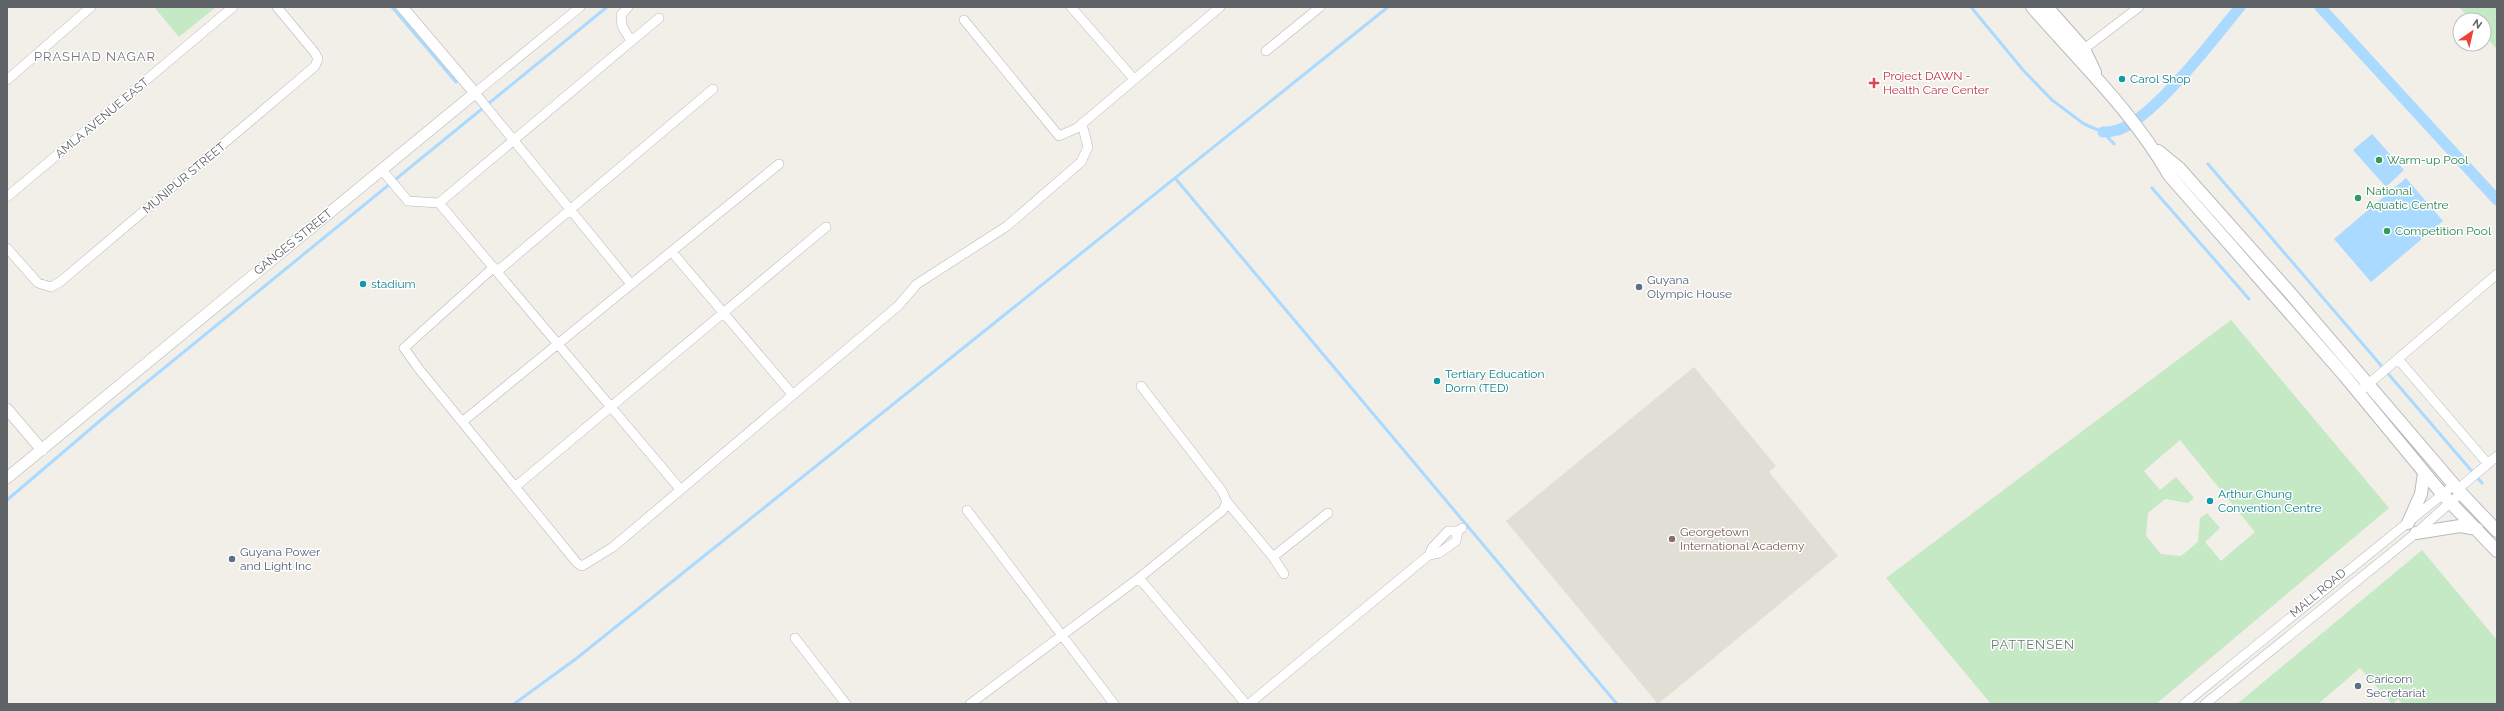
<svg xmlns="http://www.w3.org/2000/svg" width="2504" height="711" font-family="Raleway,sans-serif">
  <rect width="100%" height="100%" fill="#f1efe8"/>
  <path fill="#e1ded6" d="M1694 367 1776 466 1769 472 1838 556 1658 704 1506 521Z"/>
  <path fill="#c5e8c5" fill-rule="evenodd" d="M154 7H216L179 37Z
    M2459 7H2497V49L2484 35V20H2471Z
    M2231 320 2389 508 2156 704H1991L1886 578ZM2180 440 2255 532 2221 561 2205 542 2220 528 2207 513 2200 518 2198 542 2181 556 2161 554 2146 536 2148 513 2165 499 2188 503 2194 498 2176 477 2160 490 2144 471Z
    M2422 550 2497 640V704H2403L2398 699 2392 704 2360 668 2318 704H2237Z"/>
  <path fill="#aadaff" d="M2372 134 2404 170 2386 187 2353 150Z
    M2406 178 2443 221 2371 282 2334 239Z"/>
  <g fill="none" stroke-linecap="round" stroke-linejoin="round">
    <path stroke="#aadaff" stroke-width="3" d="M392 7 456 82
      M1971 7 2023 70 2052 100 2084 124 2103 132 2114 144
      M2208 164 2482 483
      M1175 178 1617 704
      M2152 188 2249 299
      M7 500 115 408 607 7
      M514 704 577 658 1388 7"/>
    <path stroke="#aadaff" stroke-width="11" d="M2320 7 2497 200
      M2103 132C2108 132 2114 131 2118 130 2155 117 2214 38 2240 7"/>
    <g stroke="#b5b8bc" stroke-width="10">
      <path id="minor" d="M580 7 475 93 631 284
        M628 7 621 15 622 26 631 41
        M1071 7 1134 79
        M964 20 1059 136 1077 128 1220 7
        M2084 49 2139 7
        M1266 51 1320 7
        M7 80 91 7
        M382 170 408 201 439 203 659 18
        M7 197 233 7
        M439 203 680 489
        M7 248 38 283 51 287 60 282 307 73 315 66 318 59 315 53 277 7
        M672 252 792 394
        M494 267 404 348 419 369 577 563 582 566 613 547 898 306 917 284 1007 226 1081 162 1088 147 1082 124
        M496 269H500L713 89
        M2398 359 2488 464
        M2358 393 2497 274
        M462 422 779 164
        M515 487 826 227
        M2458 489 2497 456
        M1227 502 1273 557 1284 574
        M967 510 1114 704
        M1429 555 1439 553 1456 541 1458 531
        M1273 557 1328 513
        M1139 578 1246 704
        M795 638 846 704
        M970 704 1139 578 1223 510 1227 502 1222 491 1141 386
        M1249 704 1429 555 1432 548 1448 531H1458L1462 528
        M2184 704 2454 485
        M2205 704 2416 533 2461 493"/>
    </g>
    <g stroke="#b5b8bc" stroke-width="12">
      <path id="tertiary" d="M7 409 42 450
        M7 478 475 93 402 7"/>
    </g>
    <g stroke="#b6babf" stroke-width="14">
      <path id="secondary" d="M2032 7C2080 62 2133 112 2169 175L2344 375 2443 495 2497 551
        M2047 7 2084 49 2095 72
        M2158 151 2179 168 2291 294 2461 493 2497 531
        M2408 523 2421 494 2424 473
        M2416 533 2460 526 2477 529"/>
    </g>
    <use href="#minor" stroke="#fff" stroke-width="9"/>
    <use href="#tertiary" stroke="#fff" stroke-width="11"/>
    <use href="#secondary" stroke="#fff" stroke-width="12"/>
  </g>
  <g fill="#0f9aa8" stroke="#fff" stroke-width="1.5">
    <circle cx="2122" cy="79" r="4"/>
    <circle cx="363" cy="284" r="4"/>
    <circle cx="1437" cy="381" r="4"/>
    <circle cx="2210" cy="501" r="4"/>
  </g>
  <path fill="#e0444e" stroke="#fff" stroke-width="1.5" d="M1872 77h4v4h4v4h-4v4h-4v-4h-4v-4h4z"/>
  <g fill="#2e9e5b" stroke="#fff" stroke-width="1.5">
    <circle cx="2379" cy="160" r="4"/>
    <circle cx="2358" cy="198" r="4"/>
    <circle cx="2387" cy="231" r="4"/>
  </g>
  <g fill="#5c6f8a" stroke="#fff" stroke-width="1.5">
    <circle cx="1639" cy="287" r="4"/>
    <circle cx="232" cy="559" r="4"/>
    <circle cx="2358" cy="686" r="4"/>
  </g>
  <circle fill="#8d6e63" stroke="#fff" stroke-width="1.5" cx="1672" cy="539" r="4"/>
  <g text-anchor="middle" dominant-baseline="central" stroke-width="3" stroke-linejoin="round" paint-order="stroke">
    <g font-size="12" fill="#be3a42" stroke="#fff" text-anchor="start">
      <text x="1883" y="76">Project DAWN -<tspan x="1883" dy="14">Health Care Center</tspan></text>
    </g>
    <g font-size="12" fill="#0d838f" stroke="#fff" text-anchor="start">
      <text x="2130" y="79">Carol Shop</text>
      <text x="371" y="284">stadium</text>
      <text x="1445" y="374">Tertiary Education<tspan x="1445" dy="14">Dorm (TED)</tspan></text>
      <text x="2218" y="494">Arthur Chung<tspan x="2218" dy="14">Convention Centre</tspan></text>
    </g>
    <g font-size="12" fill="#5f6368" stroke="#fff">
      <text transform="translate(102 118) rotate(-40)">AMLA AVENUE EAST</text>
      <text transform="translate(184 178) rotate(-40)">MUNIPUR STREET</text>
      <text transform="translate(293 242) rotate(-39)">GANGES STREET</text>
      <text transform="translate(2318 593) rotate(-40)">MALL ROAD</text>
    </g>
    <g font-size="12" fill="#27864d" stroke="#fff" text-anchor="start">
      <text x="2387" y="160">Warm-up Pool</text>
      <text x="2366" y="191">National<tspan x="2366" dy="14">Aquatic Centre</tspan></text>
      <text x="2395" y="231">Competition Pool</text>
    </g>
    <g font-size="12" fill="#4e5e75" stroke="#fff" text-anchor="start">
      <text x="1647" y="280">Guyana<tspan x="1647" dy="14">Olympic House</tspan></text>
      <text x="240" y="552">Guyana Power<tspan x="240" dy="14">and Light Inc</tspan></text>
      <text x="2366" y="679">Caricom<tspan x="2366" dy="14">Secretariat</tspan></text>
    </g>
    <g font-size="12" fill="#785e54" stroke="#fff" text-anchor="start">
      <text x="1680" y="532">Georgetown<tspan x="1680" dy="14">International Academy</tspan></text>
    </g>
    <g font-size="13" letter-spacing="1" fill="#70757a" stroke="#fff">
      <text x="95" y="56">PRASHAD NAGAR</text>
      <text x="2033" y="644">PATTENSEN</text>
    </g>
  </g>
  <rect width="2504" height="711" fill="none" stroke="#5f6368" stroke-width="16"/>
  <g transform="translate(2472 32) rotate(34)"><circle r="19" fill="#ffffff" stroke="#bfc1c3"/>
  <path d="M0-3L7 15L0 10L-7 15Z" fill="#ea4335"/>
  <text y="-6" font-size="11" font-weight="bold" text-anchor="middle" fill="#5f6368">N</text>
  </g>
</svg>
